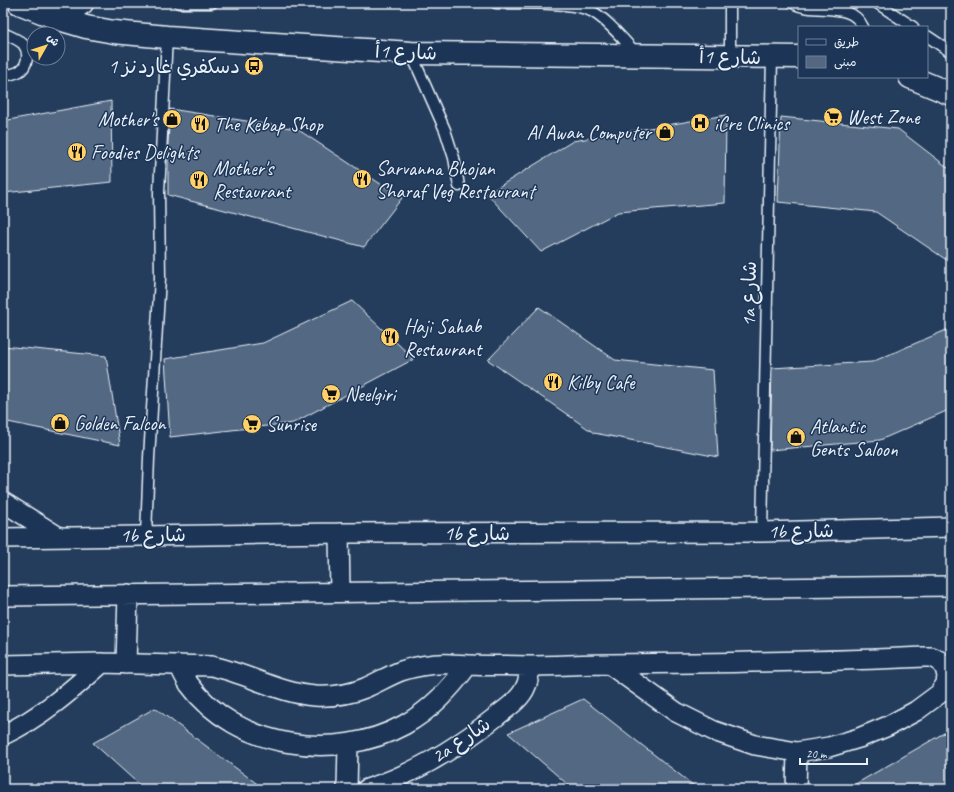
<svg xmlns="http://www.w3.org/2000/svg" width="954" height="792" font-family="Caveat,'Playpen Sans Arabic',sans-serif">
  <rect width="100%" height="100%" fill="#253d5d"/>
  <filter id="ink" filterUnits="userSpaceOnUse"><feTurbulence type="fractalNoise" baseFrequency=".025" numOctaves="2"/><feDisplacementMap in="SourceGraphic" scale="8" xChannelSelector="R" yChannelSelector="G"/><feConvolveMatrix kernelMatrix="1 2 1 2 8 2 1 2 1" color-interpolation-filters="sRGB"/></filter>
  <g filter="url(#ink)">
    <path fill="#536782" stroke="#e8f1f8" d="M111 101 112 182 3 193V121Z
      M170 109 297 129 402 198 364 247 168 195V143Z
      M726 115 725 203 618 212 541 252 487 194 573 141Z
      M781 117 898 129 951 170V263L876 212 778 202Z
      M352 301 414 359 293 423 170 437 165 359 263 343Z
      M539 307 615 360 713 370 718 457 594 433 488 360Z
      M951 328V409L880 440 770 450 772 368 872 362Z
      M3 346 106 356 120 445 3 421Z
      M583 699 698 789H573L508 733Z
      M155 708 264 789H144L93 743Z
      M951 729V789H847Z"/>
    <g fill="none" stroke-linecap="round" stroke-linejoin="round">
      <g stroke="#e8f1f8" stroke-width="13">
        <path id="lane" d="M179 3H212
          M496 3C520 4 574 1 593 12 609 21 624 41 637 54
          M793 3C815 15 851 0 863 27
          M877 3 913 27
          M3 33C9 36 18 39 23 44 30 52 28 67 18 72 14 74 8 75 3 76
          M927 36 951 52
          M411 53 445 130 454 158 459 186
          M730 57V3
          M762 532 772 57
          M146 535 149 458 160 278 159 192 167 37"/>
      </g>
      <g stroke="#e8f1f8" stroke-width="22">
        <path id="street" d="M3 502 59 537
          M339 533 340 592
          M3 538 339 533 762 532 951 527
          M3 596 951 586
          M126 664 128 594
          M3 665 102 663 211 666C247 673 278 693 315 696 331 697 350 694 365 688 377 683 388 676 401 671 417 666 434 663 451 664 457 664 463 665 469 665 489 666 508 665 527 666 555 666 583 664 611 664 715 663 819 662 924 657H932L940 661 945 668 947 676 946 684 939 694 916 711 888 726 859 738 829 747 797 752 755 745 714 731 676 712 609 664
          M179 665C182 671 185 678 189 684 236 749 336 762 404 725 431 710 450 689 468 665
          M3 735C40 718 72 690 102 663
          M347 789 348 744
          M367 789C415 774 458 747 497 716 507 708 521 699 526 686 529 680 529 673 530 666
          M796 789 797 752"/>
      </g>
      <g stroke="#e8f1f8" stroke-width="25">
        <path id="secondary" d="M19 3 59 19 86 27 114 32 167 37 411 53 799 57
          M59 19 82 3
          M910 77 951 94"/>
      </g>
      <use href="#lane" stroke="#1d3557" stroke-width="10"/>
      <use href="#street" stroke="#1d3557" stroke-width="19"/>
      <use href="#secondary" stroke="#1d3557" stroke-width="22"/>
    </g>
  </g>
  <defs>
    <g id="bus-disc" transform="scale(1)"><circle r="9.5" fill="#ffd166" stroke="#1d3557"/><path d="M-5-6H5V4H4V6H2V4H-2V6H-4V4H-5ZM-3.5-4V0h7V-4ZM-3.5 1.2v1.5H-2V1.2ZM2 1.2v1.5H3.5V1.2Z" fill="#111"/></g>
    <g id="supermarket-disc" transform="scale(1)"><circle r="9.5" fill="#ffd166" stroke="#1d3557"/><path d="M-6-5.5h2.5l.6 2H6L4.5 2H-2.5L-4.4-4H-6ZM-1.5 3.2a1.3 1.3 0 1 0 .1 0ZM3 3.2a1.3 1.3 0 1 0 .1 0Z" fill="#111"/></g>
    <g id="shop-disc" transform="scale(1)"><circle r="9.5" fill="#ffd166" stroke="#1d3557"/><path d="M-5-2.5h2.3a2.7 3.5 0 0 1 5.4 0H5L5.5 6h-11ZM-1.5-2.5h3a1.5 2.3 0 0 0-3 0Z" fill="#111"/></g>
    <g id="hospital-disc" transform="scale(1)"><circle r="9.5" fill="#ffd166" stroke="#1d3557"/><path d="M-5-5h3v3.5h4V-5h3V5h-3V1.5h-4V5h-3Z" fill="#111"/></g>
    <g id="restaurant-disc" transform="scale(1)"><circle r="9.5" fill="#ffd166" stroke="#1d3557"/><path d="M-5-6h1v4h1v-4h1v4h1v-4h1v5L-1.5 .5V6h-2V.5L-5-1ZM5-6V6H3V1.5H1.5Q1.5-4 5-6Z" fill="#111"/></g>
  </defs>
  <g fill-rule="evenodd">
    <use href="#bus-disc" x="254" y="66"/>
    <use href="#supermarket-disc" x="833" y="117"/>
    <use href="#shop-disc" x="172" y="119"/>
    <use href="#hospital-disc" x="700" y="123"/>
    <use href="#restaurant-disc" x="200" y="124"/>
    <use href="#shop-disc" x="665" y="132"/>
    <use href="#restaurant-disc" x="77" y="152"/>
    <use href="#restaurant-disc" x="362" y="179"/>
    <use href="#restaurant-disc" x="199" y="180"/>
    <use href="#restaurant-disc" x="390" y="337"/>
    <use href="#restaurant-disc" x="553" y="382"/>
    <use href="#supermarket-disc" x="331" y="394"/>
    <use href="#shop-disc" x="60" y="423"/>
    <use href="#supermarket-disc" x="252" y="424"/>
    <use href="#shop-disc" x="796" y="437"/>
  </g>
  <g text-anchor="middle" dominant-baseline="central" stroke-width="3" stroke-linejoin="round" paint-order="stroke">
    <g font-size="20" fill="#e8f1f8" stroke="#1d3557">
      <text transform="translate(406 52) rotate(2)">شارع 1أ</text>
      <text transform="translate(730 57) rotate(1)">شارع 1أ</text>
      <text transform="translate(749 294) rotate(-89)">1a شارع</text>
      <text transform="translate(801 531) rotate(-1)">1b شارع</text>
      <text x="477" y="533">1b شارع</text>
      <text transform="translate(153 535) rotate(-1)">1b شارع</text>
      <text transform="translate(461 740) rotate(-34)">2a شارع</text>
    </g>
    <g font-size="20" fill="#e8f1f8" stroke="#1d3557" text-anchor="start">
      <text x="240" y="66" text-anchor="end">دسكفري غاردنز 1</text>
      <text x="847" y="117">West Zone</text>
      <text x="158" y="119" text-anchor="end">Mother's</text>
      <text x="714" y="123">iCre Clinics</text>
      <text x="214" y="124">The Kebap Shop</text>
      <text x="651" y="132" text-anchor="end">Al Awan Computer</text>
      <text x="91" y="152">Foodies Delights</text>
      <text x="213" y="168">Mother's<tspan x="213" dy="23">Restaurant</tspan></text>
      <text x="376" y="168">Sarvanna Bhojan<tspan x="376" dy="23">Sharaf Veg Restaurant</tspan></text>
      <text x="404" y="326">Haji Sahab<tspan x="404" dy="23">Restaurant</tspan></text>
      <text x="567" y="382">Kilby Cafe</text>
      <text x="345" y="394">Neelgiri</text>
      <text x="74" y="423">Golden Falcon</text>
      <text x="266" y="424">Sunrise</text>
      <text x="810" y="426">Atlantic<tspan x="810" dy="23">Gents Saloon</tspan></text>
    </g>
  </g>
  <rect width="954" height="792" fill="none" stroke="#1d3557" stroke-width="16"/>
  <rect x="8" y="8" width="938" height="776" fill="none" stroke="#e8f1f8" stroke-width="1.5" filter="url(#ink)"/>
  <rect x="798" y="26" width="130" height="52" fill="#1d3557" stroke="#6e8097"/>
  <rect x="806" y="39" width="20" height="6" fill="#1d3557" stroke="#6e8097"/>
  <text x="834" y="46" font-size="12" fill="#e8f1f8">طريق</text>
  <rect x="806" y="56" width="20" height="12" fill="#536782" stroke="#6e8097"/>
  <text x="834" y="66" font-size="12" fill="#e8f1f8">مبنى</text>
  <g transform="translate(46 46) rotate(51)"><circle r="19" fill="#1d3557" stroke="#6e8097"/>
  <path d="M0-3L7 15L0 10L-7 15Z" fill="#ffd166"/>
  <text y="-6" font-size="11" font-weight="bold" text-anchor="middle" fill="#e8f1f8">ش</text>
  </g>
  <path d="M800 758v6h67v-6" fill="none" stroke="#e8f1f8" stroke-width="2"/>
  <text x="806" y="758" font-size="12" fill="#e8f1f8" stroke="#1d3557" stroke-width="3" paint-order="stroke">20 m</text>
</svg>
